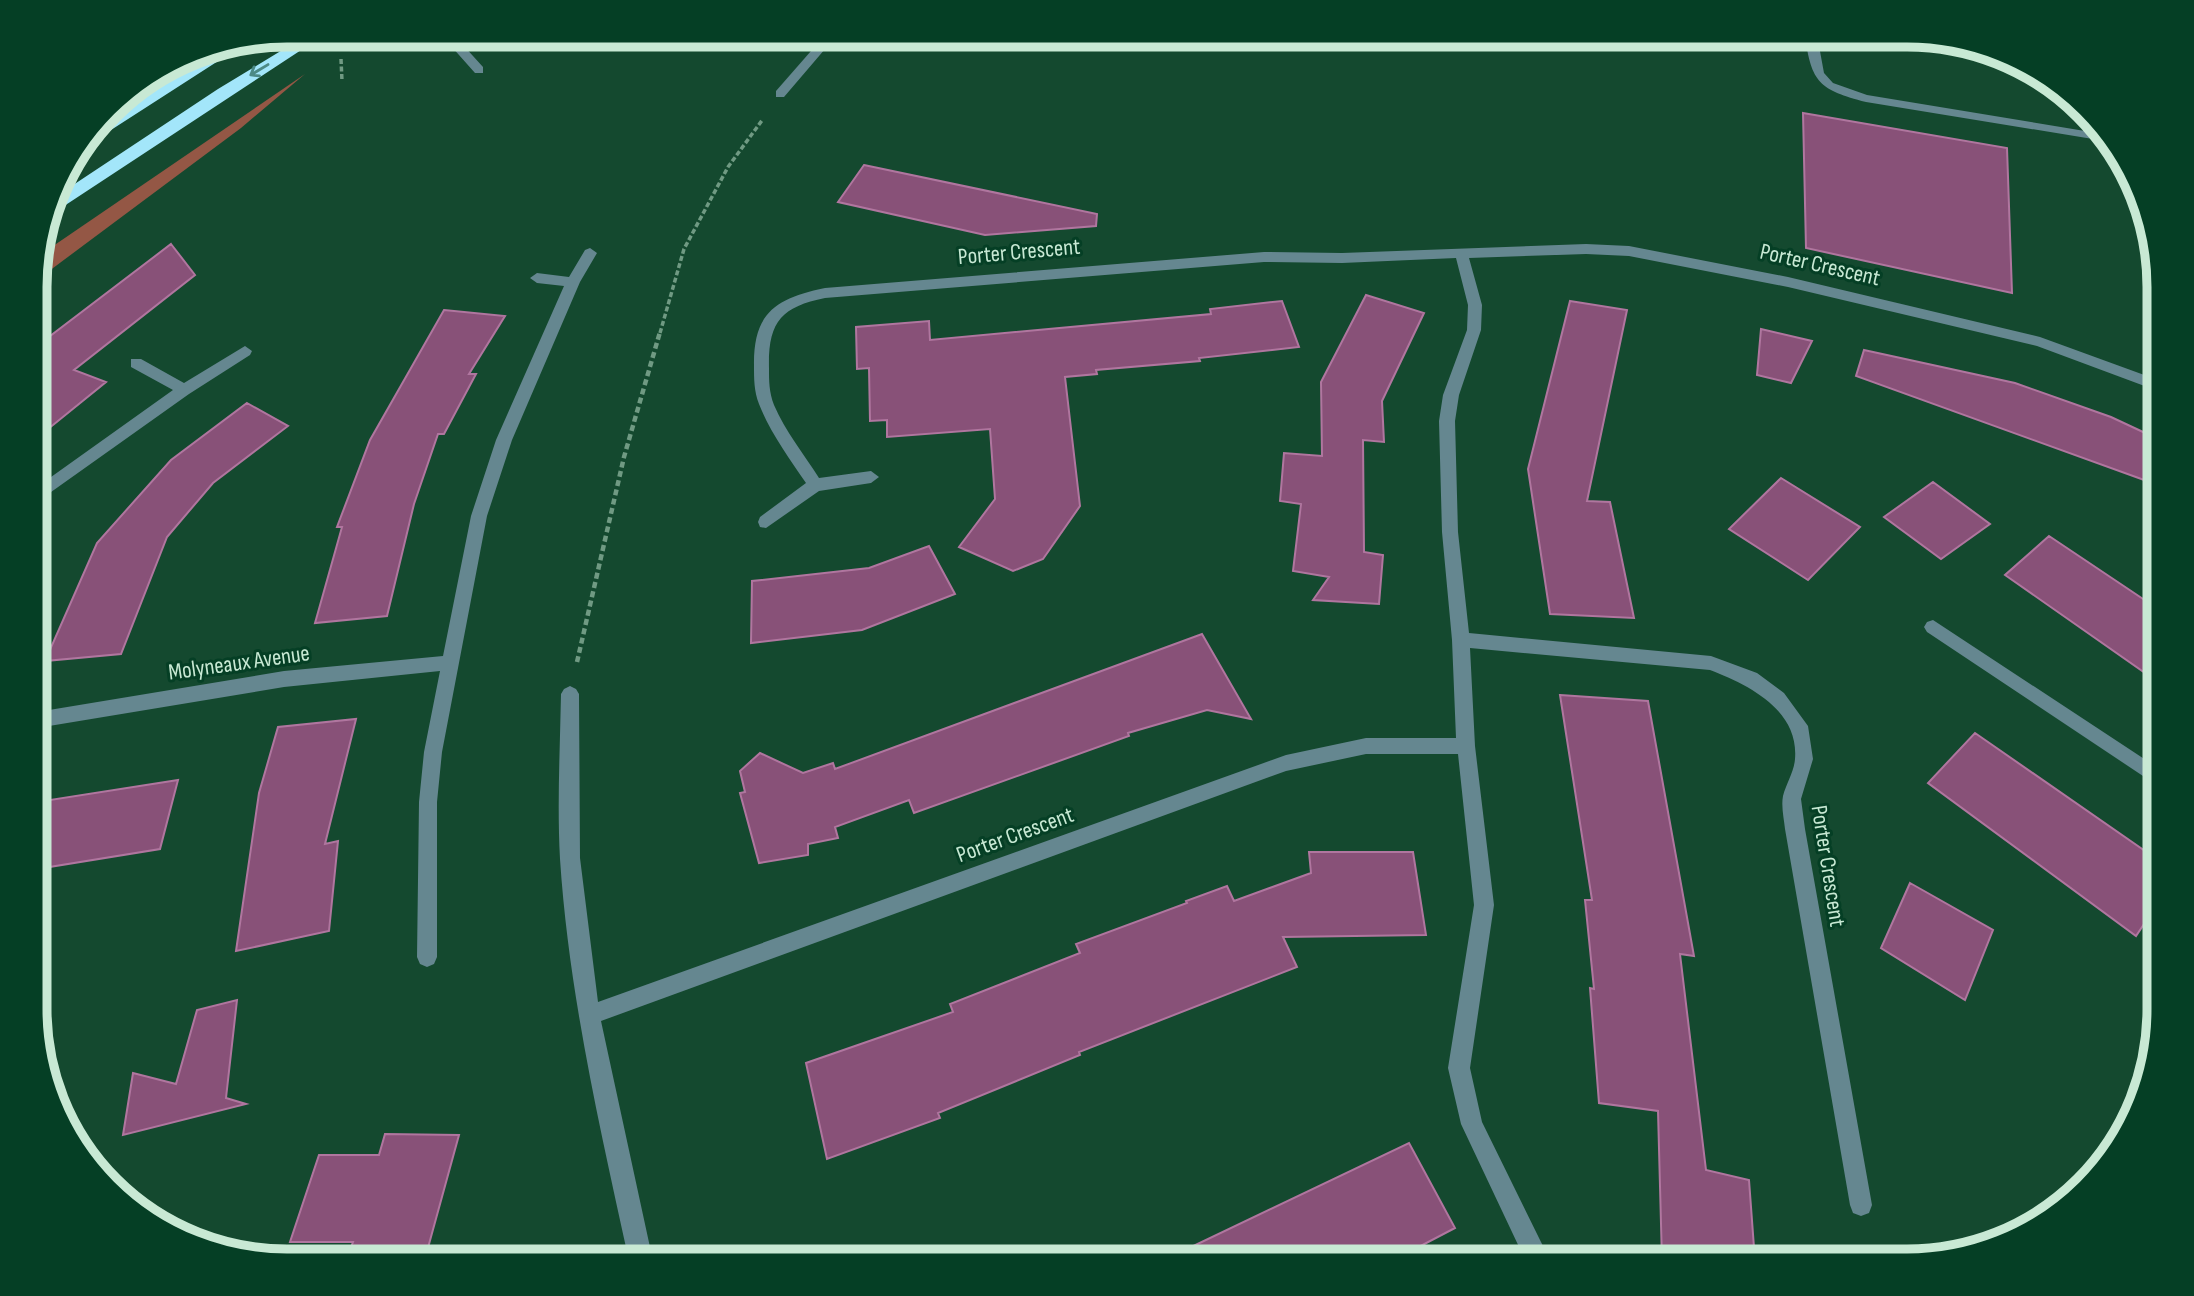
<svg xmlns="http://www.w3.org/2000/svg" width="2194" height="1296" font-family="'Sofia Sans Condensed',sans-serif">
  <rect width="100%" height="100%" fill="#14492f"/>
  <path fill="#945745" d="M305 74 241 128 37 280V257Z"/>
  <path fill="#885178" stroke="#b0769f" stroke-width="2" d="M1803 113 2007 148 2012 293 1806 248Z
    M864 165 1097 214 1096 226 985 235 838 202Z
    M171 244 195 275 74 370 106 382 37 438V346Z
    M1366 295 1424 313 1382 401 1384 442 1363 440 1364 552 1383 555 1379 604 1313 600 1329 577 1293 571 1301 504 1280 501 1284 453 1322 456 1321 382Z
    M1282 301 1299 347 1199 358 1200 361 1096 370 1097 374 1065 377 1080 506 1043 559 1013 571 959 547 995 499 990 429 887 437V420L870 421 869 368 857 369 856 327 929 321 930 340 1211 314 1210 309Z
    M1570 301 1627 310 1587 501 1610 502 1634 618 1550 614 1528 469Z
    M444 310 505 316 469 374H476L444 434H438L414 504 387 616 315 623 342 527H337L370 440Z
    M1761 329 1812 341 1791 383 1757 375Z
    M1864 350 2015 383 2111 417 2158 439V485L1856 376Z
    M247 403 288 426 213 483 167 537 121 654 45 661 97 543 171 460Z
    M1781 478 1860 527 1808 580 1729 529Z
    M1933 482 1990 524 1941 559 1884 517Z
    M2049 536 2158 609V682L2005 575Z
    M929 546 955 594 862 630 751 643 752 581 869 568Z
    M1202 634 1251 719 1207 710 1128 733 1129 736 914 813 909 800 835 827 838 838 808 844V855L759 863 740 793 745 792 740 771 760 753 803 773 833 763 835 769Z
    M1560 695 1648 701 1694 956 1680 954 1706 1170 1749 1180 1755 1261H1662L1658 1111 1599 1103 1590 988 1594 989 1585 900H1592Z
    M356 719 325 844 338 841 329 931 236 951 259 793 278 727Z
    M1975 733 2158 860V903L2136 936 1928 783Z
    M178 780 160 849 37 869V802Z
    M1309 852H1413L1426 935 1283 937 1297 967 1079 1052 1080 1055 938 1113 940 1118 827 1159 806 1063 953 1012 950 1004 1080 953 1076 944 1187 903 1186 901 1227 886 1234 901 1311 873Z
    M1910 883 1993 930 1965 1000 1881 948Z
    M237 1000 226 1098 246 1104 123 1135 133 1073 176 1084 197 1010Z
    M385 1134 459 1135 426 1255H348L353 1242H290L319 1155H379Z
    M1409 1143 1455 1228 1392 1261H1162Z"/>
  <g fill="none" stroke-linecap="round" stroke-linejoin="round">
    <path stroke="#709a83" stroke-width="3.5" stroke-dasharray="5 2.5" stroke-linecap="butt" d="M341 59 342 81
      M660 333 684 249 728 167 763 119"/>
    <path stroke="#709a83" stroke-width="4.5" stroke-dasharray="6 3.5" stroke-linecap="butt" d="M577 662 624 457 660 332"/>
    <path fill="#658790" fill-rule="evenodd" d="M449 35H461L463 45 483 67V73H475L451 46Z
      M825 35H837L784 97H776V91Z
      M1805 35H1817L1824 73 1833 83 1867 95 2097 133 2105 141 1866 102C1820 90 1811 83 1805 35Z
      M1586 244 1629 246 1788 277 2040 337 2158 380V391L2037 346 1788 287 1629 256 1586 254 1469 258 1482 305 1481 330 1459 395 1455 421 1458 532 1469 633 1711 656 1757 673 1784 693 1808 726 1813 759 1801 799 1805 829 1872 1205 1869 1213 1861 1216 1853 1213 1850 1205 1785 829C1784 819 1781 806 1783 796 1786 784 1794 772 1795 759 1799 710 1749 685 1710 670L1470 648 1475 746 1494 905 1470 1068 1482 1122 1540 1240 1544 1248 1543 1261H1519L1520 1249 1461 1124 1448 1068 1474 905 1458 754H1366L1286 771 601 1021 653 1261H629C600 1128 569 995 560 859 557 804 560 749 561 694L564 689 570 686 576 689 579 694 580 858 598 1002 1286 755 1366 738H1456L1452 640 1442 532 1439 421 1443 395 1467 330 1468 305 1456 258 1342 263 1264 262 825 298C781 307 768 322 769 368 769 381 769 392 774 405 785 431 804 454 819 478L871 471 879 477 871 483 819 491 766 528 760 527 758 522 760 517 806 483C789 458 770 432 759 404 754 391 754 379 754 366 753 313 776 298 825 288L1264 252 1342 253Z
      M590 248 597 253 580 282 512 440 487 516 442 752 437 802V957L434 964 427 967 420 964 417 957 419 802 424 752 440 671 284 687 37 728V712L284 671 443 656 471 516 496 440 564 286 537 283 530 278 537 273 569 277 585 250Z
      M245 346 252 351 250 355 189 394 37 502V487L173 390 131 367V359H141L184 383Z
      M1933 620 2158 768V786L1927 632 1924 627 1927 622Z"/>
    <path fill="#a3e6fa" fill-rule="evenodd" d="M307 35H324L58 210 51 211 55 197 218 89Z
      M243 45 97 139 89 140 101 124 221 48Z"/>
  </g>
  <defs><path id="oneway-shaft" d="M-6 0H5M1.5-3L5.5 0L1.5 3" fill="none" stroke-width="1.6" stroke-linecap="round" stroke-linejoin="round" transform="scale(1.75)"/></defs>
  <use stroke="#4c8a85" href="#oneway-shaft" transform="translate(259 70) rotate(149)"/>
  <g text-anchor="middle" dominant-baseline="central" stroke-width="6" stroke-linejoin="round" paint-order="stroke">
    <g font-size="23" fill="#c8e9d4" stroke="#053f25">
      <text transform="translate(1019 252) rotate(-5)">Porter Crescent</text>
      <text transform="translate(1820 265) rotate(13)">Porter Crescent</text>
      <text transform="translate(239 663) rotate(-8)">Molyneaux Avenue</text>
      <text transform="translate(1015 835) rotate(-20)">Porter Crescent</text>
      <text transform="translate(1828 866) rotate(81)">Porter Crescent</text>
    </g>
  </g>
  <path d="M0 0H2194V1296H0ZM287 47H1907A240 240 0 0 1 2147 287V1009A240 240 0 0 1 1907 1249H287A240 240 0 0 1 47 1009V287A240 240 0 0 1 287 47Z" fill="#053f25" fill-rule="evenodd"/>
  <path fill="none" stroke="#c8e9d4" stroke-width="9" d="M287 47H1907A240 240 0 0 1 2147 287V1009A240 240 0 0 1 1907 1249H287A240 240 0 0 1 47 1009V287A240 240 0 0 1 287 47Z"/>
</svg>
